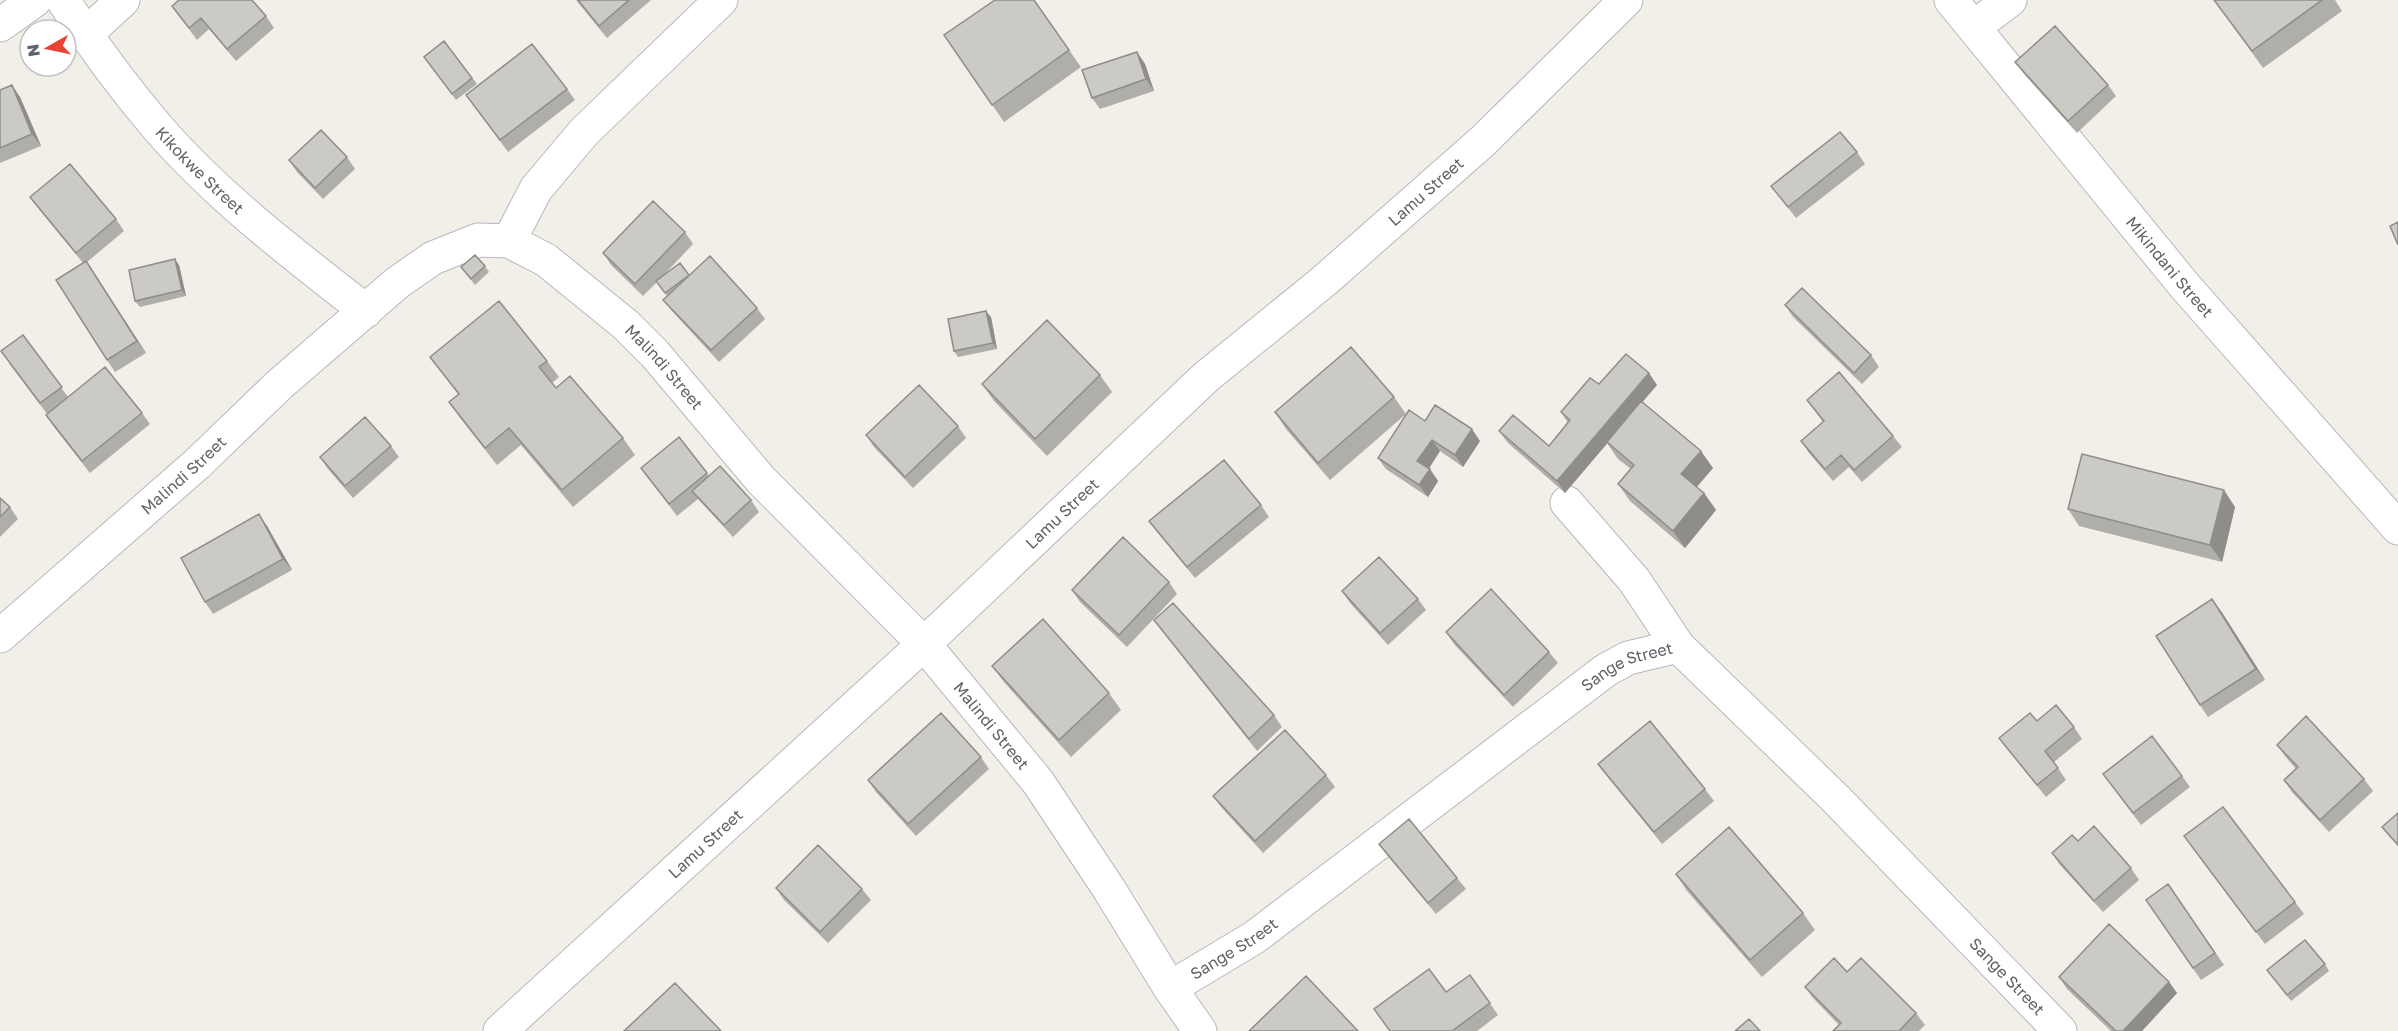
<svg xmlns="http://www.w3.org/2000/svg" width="2398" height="1031" font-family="'Golos Text',sans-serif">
  <rect width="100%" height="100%" fill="#f1efe8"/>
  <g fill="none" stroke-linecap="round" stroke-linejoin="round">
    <g stroke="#b5b8bc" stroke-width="35">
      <g id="minor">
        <path id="s1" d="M63 0C92 45 123 87 158 128 219 198 293 254 366 311"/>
        <path id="s2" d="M1951 0 2184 285 2398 528"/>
        <path d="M0 25 35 0"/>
        <path d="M1974 27 2010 0"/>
        <path d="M86 34 123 0"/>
        <path d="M509 241 536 189 584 132 721 0"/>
        <path d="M1567 503 1634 580 1678 646"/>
        <path id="s3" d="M0 636 197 464 279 385 397 283 433 258 478 240 509 241 546 260 626 325 655 354 761 480 924 644 1038 782 1109 889 1170 988 1200 1031"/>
        <path id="s4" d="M1170 988 1255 937 1606 670 1628 658 1678 646 1836 799 2060 1031"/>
        <path id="s5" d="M500 1031 924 644 1206 377 1324 281 1483 141 1626 0"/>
      </g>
    </g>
    <use href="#minor" stroke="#fff" stroke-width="33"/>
  </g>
  <path fill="#afaea9" d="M576 0H651L607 38Z
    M1034 0 1081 67 1004 122 944 35Z
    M2214 0H2335L2342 11 2263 68Z
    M172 6 266 16 274 28 236 61 209 29 197 40Z
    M444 41 477 84 456 100 424 57Z
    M1137 52 1145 64 1154 91 1100 109 1092 98Z
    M2015 62 2108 85 2116 96 2077 133 2024 74Z
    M567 89 575 100 508 152 466 95Z
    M0 90 20 97 41 146 0 163Z
    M1857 152 1865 164 1796 218 1771 186Z
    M347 157 355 169 323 199 297 172 289 160Z
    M30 197 116 219 124 231 87 262 146 353 115 372 107 360 83 263 38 208Z
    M685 232 693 244 662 277 689 275 757 308 765 319 719 362 672 311 663 300 667 296 657 282 643 296 611 265 603 253Z
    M179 265 186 296 140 307 135 301Z
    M485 266 489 272 475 285 461 267Z
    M1785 305 1871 355 1879 367 1862 384 1793 317Z
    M991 317 997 349 958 357 954 351Z
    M23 335 68 397 142 413 150 424 90 473 54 427 46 415 47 414 9 363Z
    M430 357 547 361 559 377 552 383 556 388 623 438 635 455 573 507 521 445 497 465 461 419 449 402 458 394Z
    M1100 375 1112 392 1047 456 994 401 982 384Z
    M1599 384 1657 385 1642 402 1713 468 1697 487 1704 493 1716 510 1685 548 1630 501 1618 484 1631 469 1618 459 1607 443 1565 493 1508 443 1499 431 1549 446 1568 423 1561 412Z
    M1394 397 1406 414 1330 480 1286 429 1275 412Z
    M1807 400 1893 436 1902 447 1862 482 1849 467 1833 481 1809 453 1801 441 1823 422Z
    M1425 421 1480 441 1463 467 1440 451 1429 468 1438 481 1428 497 1386 469 1378 458Z
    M958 426 966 438 913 488 874 447 866 435Z
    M679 437 709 476 751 500 759 512 733 537 698 499 677 516 641 468Z
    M391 446 399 457 353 498 328 469 320 457Z
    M0 498 10 507 18 519 0 537Z
    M1261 505 1269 517 1195 578 1158 533 1149 521Z
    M2235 507 2222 562 2079 526 2068 509Z
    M267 526 292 570 213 614 205 602Z
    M1169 582 1177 594 1127 647 1080 602 1072 590Z
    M1342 591 1418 599 1426 610 1388 645 1350 603Z
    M2221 611 2265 680 2208 717 2200 705Z
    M1154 620 1274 715 1282 727 1257 751 1163 632Z
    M1446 632 1549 652 1558 663 1513 707 1454 644Z
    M992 666 1109 693 1121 710 1071 757 1004 682Z
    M2037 721 2074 727 2082 739 2054 762 2066 780 2046 797 1999 738Z
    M2277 745 2364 779 2373 791 2329 832 2292 792 2284 780 2296 769 2285 756Z
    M981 757 989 769 916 836 876 792 868 780Z
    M1598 764 1705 789 1714 801 1662 844 1607 776Z
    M2103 774 2182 776 2190 787 2141 825Z
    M1326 775 1335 787 1263 853 1221 807 1213 796Z
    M2184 836 2295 902 2304 914 2265 944Z
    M1379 844 1457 878 1466 889 1436 914 1387 855Z
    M2052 853 2131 868 2139 880 2103 912 2060 865Z
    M1676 874 1803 913 1815 930 1762 977 1687 891Z
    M2168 884 2224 965 2201 980 2146 900Z
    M776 888 862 889 871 900 828 943 784 900Z
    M2325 964 2329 971 2291 1001 2272 976Z
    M1847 972 1916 1013 1925 1025 1919 1031H1833L1839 1025 1813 998 1805 987Z
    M1470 975 1498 1015 1477 1031H1390Z
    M2059 977 2169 982 2177 993 2142 1031H2111L2067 989Z"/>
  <path fill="#8f8d8a" d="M1137 52 1145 64 1154 91 1146 79Z
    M12 85 20 97 41 146 32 134Z
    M175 259 179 265 186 296 182 290Z
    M86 261 94 273 146 353 137 341Z
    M986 311 991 317 997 349 993 343Z
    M1649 373 1657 385 1565 493 1557 481Z
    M1472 429 1480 441 1463 467 1455 455Z
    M1432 440 1440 451 1426 473 1417 461Z
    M1701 451 1713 468 1693 491 1681 474Z
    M1430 469 1438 481 1428 497 1419 485Z
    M2224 490 2235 507 2222 562 2210 545Z
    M1704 493 1716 510 1685 548 1673 531Z
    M259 514 267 526 292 570 283 559Z
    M2212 599 2221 611 2265 680 2256 669Z
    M2169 982 2177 993 2142 1031H2123Z"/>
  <path fill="#cccac5" stroke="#8f8d8a" stroke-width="1.5" d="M179 0H252L266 16 227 49 201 18 189 28 172 6Z
    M578 0H629L599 26Z
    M995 0H1034L1069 50 992 105 944 35Z
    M2214 0H2322L2252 51Z
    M2055 26 2108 85 2068 121 2015 62Z
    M444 41 472 78 452 94 424 57Z
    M532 44 567 89 500 140 466 95Z
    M1137 52 1146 79 1092 98 1082 70Z
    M12 85 32 134 0 148V90Z
    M321 130 347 157 315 188 289 160Z
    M1840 132 1857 152 1788 207 1771 186Z
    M70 164 116 219 76 253 30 197Z
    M653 201 685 232 635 284 603 253Z
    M2398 222V245L2390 226Z
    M475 255 485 266 471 279 461 267Z
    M710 256 757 308 711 350 663 300Z
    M175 259 182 290 135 301 129 270Z
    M86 261 137 341 107 360 56 280Z
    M680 263 689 275 665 293 656 281Z
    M1802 288 1871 355 1854 373 1785 305Z
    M499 301 547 361 539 367 556 388 570 376 623 438 562 490 509 428 485 448 449 402 459 394 430 357Z
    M986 311 993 343 954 351 948 319Z
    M1047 320 1100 375 1035 439 982 384Z
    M23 335 62 387 40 403 1 351Z
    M1351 347 1394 397 1318 463 1275 412Z
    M1626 354 1649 373 1557 481 1499 431 1513 415 1549 446 1570 420 1561 412 1590 378 1599 384Z
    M105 367 142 413 82 461 46 415Z
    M1839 372 1893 436 1854 470 1841 455 1825 469 1801 441 1824 421 1807 400Z
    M919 385 958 426 905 477 866 435Z
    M1641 401 1701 451 1681 474 1704 493 1673 531 1618 484 1634 465 1607 442Z
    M1435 405 1472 429 1455 455 1432 440 1417 461 1430 469 1419 485 1378 458 1409 410 1425 421Z
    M365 417 391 446 345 486 320 457Z
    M679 437 707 473 669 504 641 468Z
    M2082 454 2224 490 2210 545 2068 509Z
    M1224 460 1261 505 1187 567 1149 521Z
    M720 466 751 500 724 525 692 491Z
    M0 498 10 507 0 517Z
    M259 514 283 559 205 602 181 558Z
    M1123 537 1169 582 1119 635 1072 590Z
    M1379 557 1418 599 1380 633 1342 591Z
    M1491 589 1549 652 1504 695 1446 632Z
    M2212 599 2256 669 2200 705 2156 636Z
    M1173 603 1274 715 1249 739 1154 620Z
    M1043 619 1109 693 1059 740 992 666Z
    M2056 705 2074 727 2045 751 2058 768 2037 785 1999 738 2030 713 2037 721Z
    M941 713 981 757 908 824 868 780Z
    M2306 716 2364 779 2320 820 2284 780 2298 767 2277 745Z
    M1650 721 1705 789 1654 832 1598 764Z
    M1285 730 1326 775 1255 841 1213 796Z
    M2152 736 2182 776 2133 813 2103 774Z
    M2223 807 2295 902 2256 932 2184 836Z
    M2398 813V845L2382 827Z
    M1409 819 1457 878 1428 903 1379 844Z
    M2094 826 2131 868 2094 901 2052 853 2072 835 2078 841Z
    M1729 827 1803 913 1750 960 1676 874Z
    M818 845 862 889 820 932 776 888Z
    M2168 884 2215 953 2193 968 2146 900Z
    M2109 924 2169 982 2123 1031H2116L2059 977Z
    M2305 940 2325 964 2287 995 2267 970Z
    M1834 958 1847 972 1861 958 1916 1013 1899 1031H1833L1841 1023 1805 987Z
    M1429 969 1446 992 1470 975 1490 1003 1452 1031H1390L1374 1009Z
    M1306 976 1358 1031H1249Z
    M675 983 721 1031H624Z
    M1749 1019 1760 1031H1735Z"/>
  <g text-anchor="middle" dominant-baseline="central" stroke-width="6" stroke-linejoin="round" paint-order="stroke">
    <g font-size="16" fill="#5f6368" stroke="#fff">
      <text stroke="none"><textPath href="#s1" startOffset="219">Kikokwe Street</textPath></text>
      <text stroke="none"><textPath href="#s5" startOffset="1250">Lamu Street</textPath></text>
      <text stroke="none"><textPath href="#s2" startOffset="345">Mikindani Street</textPath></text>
      <text stroke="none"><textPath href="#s3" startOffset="856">Malindi Street</textPath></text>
      <text stroke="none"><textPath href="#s3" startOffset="244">Malindi Street</textPath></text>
      <text stroke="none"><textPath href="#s5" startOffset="764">Lamu Street</textPath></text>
      <text stroke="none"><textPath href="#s4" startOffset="561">Sange Street</textPath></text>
      <text stroke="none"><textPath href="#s3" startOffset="1342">Malindi Street</textPath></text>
      <text stroke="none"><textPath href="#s5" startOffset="278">Lamu Street</textPath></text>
      <text stroke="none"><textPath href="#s4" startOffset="75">Sange Street</textPath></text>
      <text stroke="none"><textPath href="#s4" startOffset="1083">Sange Street</textPath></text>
    </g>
  </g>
  <g transform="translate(48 48) rotate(261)"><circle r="28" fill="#ffffff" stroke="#bfc1c3" stroke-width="1.5"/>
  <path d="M0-4.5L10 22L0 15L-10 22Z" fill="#ea4335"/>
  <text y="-9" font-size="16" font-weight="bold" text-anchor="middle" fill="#5f6368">N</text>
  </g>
</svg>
